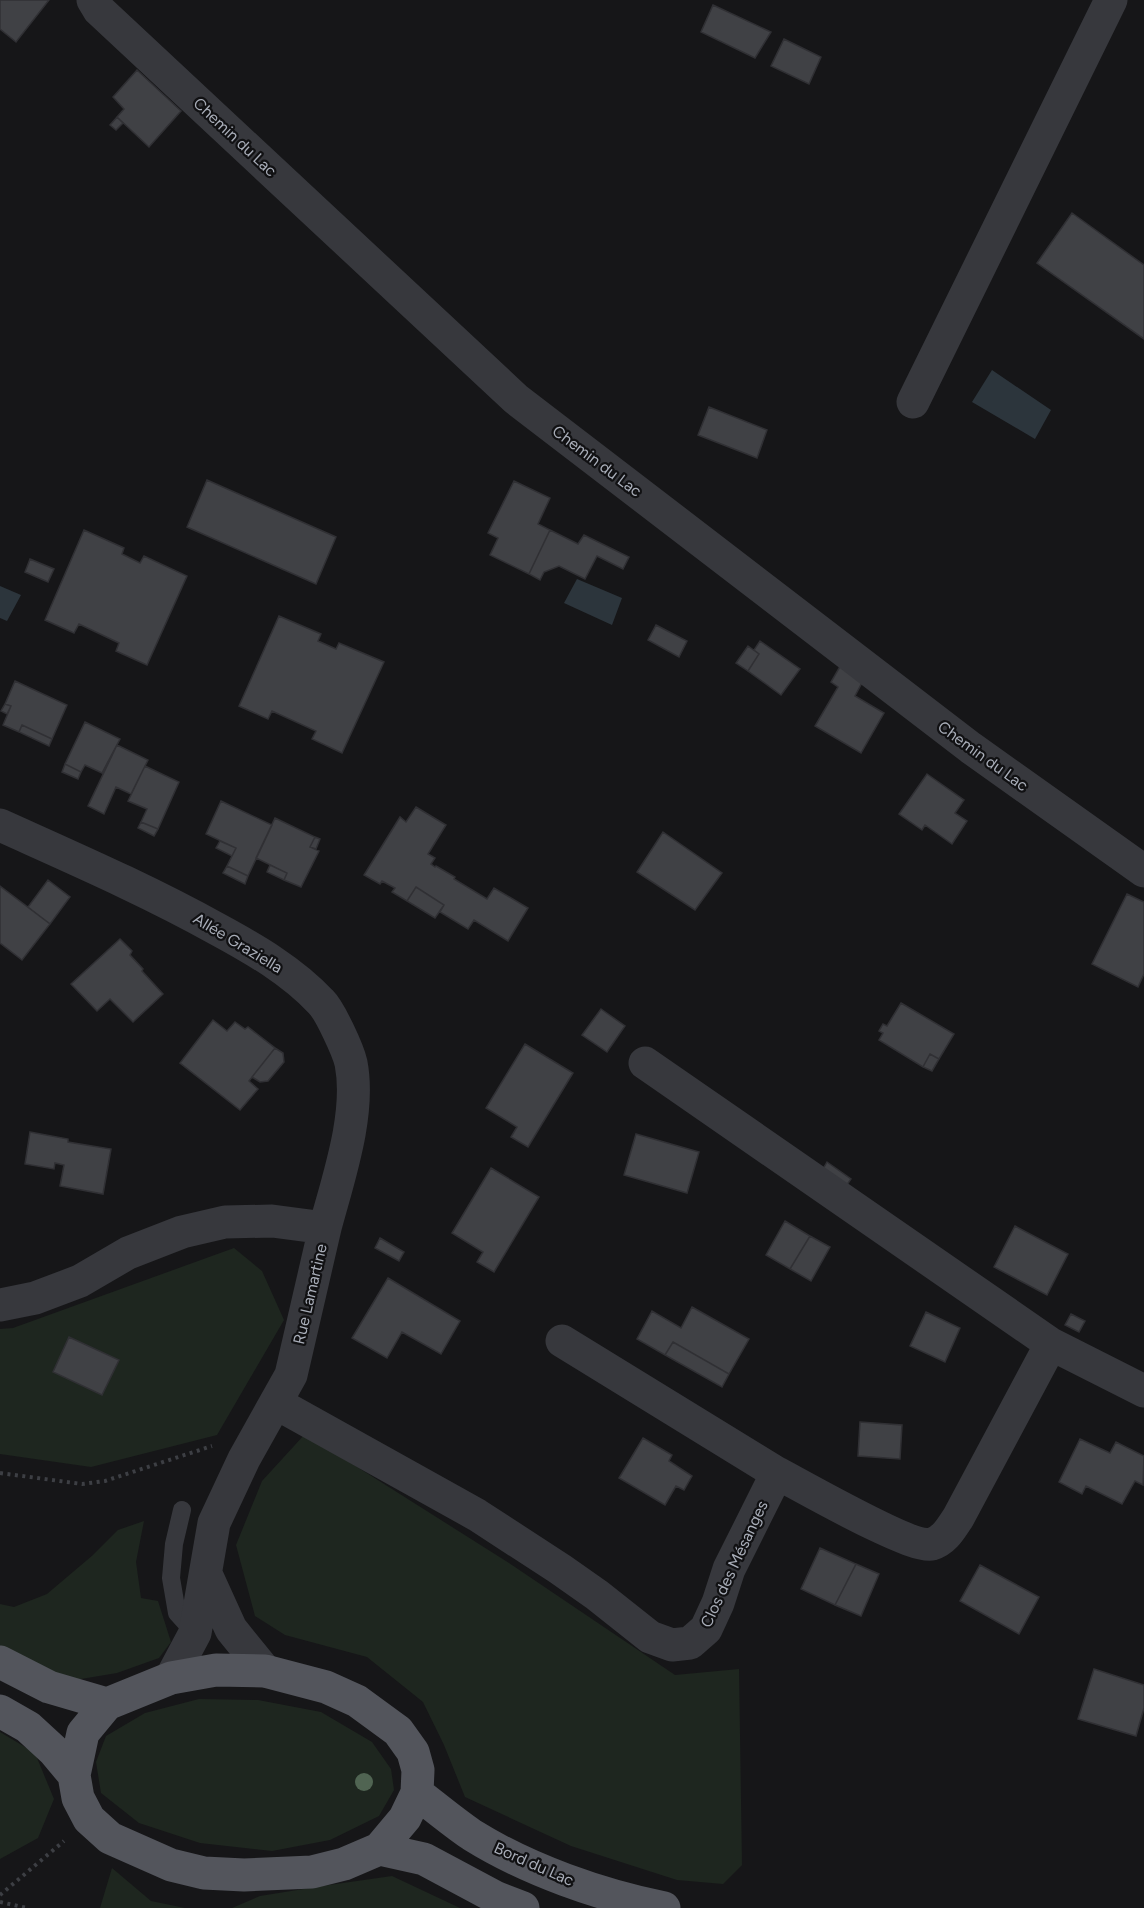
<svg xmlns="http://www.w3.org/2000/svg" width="1144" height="1908" font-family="Figtree,sans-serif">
  <rect width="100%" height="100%" fill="#161618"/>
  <path fill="#1e261f" d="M234 1248 262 1271 284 1320 217 1435 91 1467 0 1454V1329L13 1328Z
    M305 1434 509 1563 675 1675 739 1669 742 1865 723 1884 677 1880 571 1846 465 1797 444 1745 423 1702 367 1657 285 1635 255 1616 236 1545 262 1481Z
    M144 1521 136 1562 141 1598 158 1601 171 1642 159 1658 117 1673 69 1681 0 1649V1604L14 1607 47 1594 93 1555 118 1530Z
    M199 1699 258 1700 321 1712 372 1742 391 1769 394 1790 379 1816 330 1840 272 1851 200 1843 139 1823 101 1793 96 1762 106 1736 145 1713Z
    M0 1732 35 1753 54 1799 38 1838 0 1859Z
    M112 1868 151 1901 185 1908H100Z
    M392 1876 460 1908H232L260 1896 322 1886Z"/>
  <path fill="#2c353c" d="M992 370 1051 410 1035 439 972 402Z
    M577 579 622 598 612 625 564 603Z
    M0 586 21 595 7 621 0 618Z"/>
  <path fill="#404145" stroke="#303034" stroke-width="1.5" d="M0 0H49L16 42 0 29Z
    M713 5 771 32 755 58 701 32Z
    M784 39 821 57 809 84 771 66Z
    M137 70 181 111 149 147 117 117 124 109 113 97Z
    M117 117 123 123 116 130 110 125Z
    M1072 213 1144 265V339L1037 263Z
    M709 407 767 430 757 458 698 435Z
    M207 480 336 537 316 584 187 527Z
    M514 481 550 498 538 524 550 530 529 574 490 555 498 538 488 533Z
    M84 530 124 548 122 554 140 563 144 556 187 576 147 665 116 651 119 643 79 624 74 633 45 620Z
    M550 530 578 544 584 535 629 557 623 569 597 556 585 579 559 566 544 572 540 580 529 574Z
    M30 559 54 569 48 582 25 572Z
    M279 616 321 634 318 641 336 649 339 643 384 662 342 753 312 739 316 731 272 711 268 719 239 706Z
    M656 625 687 641 679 657 648 640Z
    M760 641 800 669 781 695 748 671 759 654 754 650Z
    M748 646 759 654 748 671 736 663Z
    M842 663 865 677 855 696 884 713 861 753 815 726 838 687 831 682Z
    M15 681 67 705 52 739 22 725 19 732 3 725 11 706 5 704Z
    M5 704 11 706 7 714 1 711Z
    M85 722 120 739 102 773 85 765 81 772 65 764Z
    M22 725 52 739 49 746 19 732Z
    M117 745 148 760 131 794 116 787 104 814 88 806Z
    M65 764 81 772 78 779 62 772Z
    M145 766 179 782 158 829 141 822 147 809 128 801Z
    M927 774 964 800 955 813 967 821 952 844 925 825 922 830 899 814Z
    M221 801 272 825 248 876 227 866 236 848 206 834Z
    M416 807 446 825 428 854 435 858 431 864 435 867 436 866 455 877 454 879 487 899 494 888 528 908 508 941 474 920 468 929 440 912 444 905 416 887 407 901 392 892 395 888 382 881 380 884 364 875 400 817 406 822Z
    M275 818 315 837 310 847 319 851 301 887 284 880 287 873 256 858Z
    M141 822 158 829 154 836 138 828Z
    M663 832 722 873 695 910 637 872Z
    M315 837 320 839 316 849 310 847Z
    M220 841 236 848 232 856 216 848Z
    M270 865 287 873 284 880 267 872Z
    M227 866 248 876 245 884 223 873Z
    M48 880 70 897 50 924 28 907Z
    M0 886 50 924 22 960 0 943Z
    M416 887 444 905 435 918 407 901Z
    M1127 894 1144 902V974L1138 987 1092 964Z
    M120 939 132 951 130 955 143 969 142 971 163 994 133 1022 110 999 97 1011 71 984Z
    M901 1003 954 1034 939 1059 930 1054 923 1067 879 1040 883 1033 879 1031 883 1024 887 1026Z
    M601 1009 625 1026 607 1052 582 1035Z
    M213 1020 227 1031 235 1022 245 1029 248 1027 275 1048 249 1081 258 1089 240 1110 180 1063Z
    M525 1044 573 1073 528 1147 511 1137 517 1127 486 1108Z
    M275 1048 283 1053 284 1062 268 1081 260 1082 252 1077Z
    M930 1054 939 1059 932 1071 923 1067Z
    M30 1132 68 1139V1142L111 1149 103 1194 60 1186 64 1165 55 1163 54 1169 25 1164Z
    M636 1134 699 1152 687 1193 624 1175Z
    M827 1162 851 1179 842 1192 819 1176Z
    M491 1168 539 1197 494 1272 477 1262 483 1252 452 1233Z
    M785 1221 810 1236 790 1269 766 1255Z
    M1015 1226 1068 1254 1047 1295 994 1267Z
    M810 1236 830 1247 811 1281 790 1269Z
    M380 1238 404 1252 399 1261 375 1248Z
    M388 1278 460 1321 441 1354 402 1332 387 1358 352 1338Z
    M692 1307 749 1339 729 1374 673 1342 665 1355 637 1339 652 1311 681 1328Z
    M926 1312 960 1328 945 1362 910 1346Z
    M1071 1314 1085 1321 1079 1332 1065 1325Z
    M69 1337 119 1360 102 1395 53 1372Z
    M673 1342 729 1374 722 1387 665 1355Z
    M860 1422 902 1425 900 1459 858 1456Z
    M643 1438 672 1455 669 1461 692 1476 684 1490 676 1486 665 1505 619 1478Z
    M1080 1439 1110 1453 1116 1442 1144 1456 1143 1485 1135 1481 1122 1504 1086 1486 1082 1494 1059 1482Z
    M820 1548 856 1564 835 1605 801 1589Z
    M856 1564 879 1574 861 1616 835 1605Z
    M980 1565 1039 1597 1019 1634 960 1601Z
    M1094 1669 1144 1685V1708L1136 1736 1078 1719Z"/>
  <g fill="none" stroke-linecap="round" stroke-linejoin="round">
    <path stroke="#3d3f44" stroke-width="4" stroke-dasharray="3 4.5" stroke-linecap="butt" d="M0 1473 82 1484 105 1481 212 1446
      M0 1895 64 1841
      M0 1902 27 1908"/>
    <path stroke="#37383d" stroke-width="18" d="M182 1510 174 1544 171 1578 177 1613 195 1633"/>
    <path stroke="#37383d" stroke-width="33" d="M913 402 1111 0
      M0 825C73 858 147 890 217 929 254 949 292 971 321 1002 330 1011 348 1050 351 1063 361 1114 338 1179 325 1228
      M645 1063 1051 1344
      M0 1305 35 1298 80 1281 128 1253 182 1232 225 1222 272 1221 325 1228 291 1375 244 1459 214 1523 195 1633 171 1678
      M562 1341 777 1473
      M276 1403 477 1515 560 1569 597 1595 650 1637 672 1645 690 1643 706 1629 718 1603 729 1569 777 1473C802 1486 911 1549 932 1544 945 1540 951 1528 958 1518L1051 1344 1144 1391
      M206 1574 231 1629 265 1671"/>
    <path stroke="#37383d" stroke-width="33" d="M93 0 99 10 516 399 971 748 1144 871"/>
    <path stroke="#53555c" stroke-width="33" d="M0 1662 49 1687 107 1704
      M216 1670 265 1671 326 1687 357 1701 398 1731 413 1752 418 1770 417 1793 405 1818 379 1849 344 1864 312 1872 244 1875 204 1873 171 1865 110 1838 89 1819 78 1798 74 1775 83 1733 107 1704 171 1678Z
      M0 1711 28 1727 53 1750 74 1775
      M417 1793C435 1807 453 1822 472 1835 528 1870 600 1895 664 1908
      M379 1849 424 1859 497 1898 523 1908"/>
  </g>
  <circle fill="#506452" cx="364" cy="1782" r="9"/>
  <g text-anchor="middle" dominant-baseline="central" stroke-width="4.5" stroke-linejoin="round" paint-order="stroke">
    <g font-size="16" fill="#a8adb8" stroke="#111113">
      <text transform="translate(235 137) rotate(43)">Chemin du Lac</text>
      <text transform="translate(597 461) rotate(37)">Chemin du Lac</text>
      <text transform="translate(983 756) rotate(36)">Chemin du Lac</text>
      <text transform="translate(238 943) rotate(31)">Allée Graziella</text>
      <text transform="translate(310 1294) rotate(-77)">Rue Lamartine</text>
      <text transform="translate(734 1564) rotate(-65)">Clos des Mésanges</text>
      <text transform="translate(534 1864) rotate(24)">Bord du Lac</text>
    </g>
  </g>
</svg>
